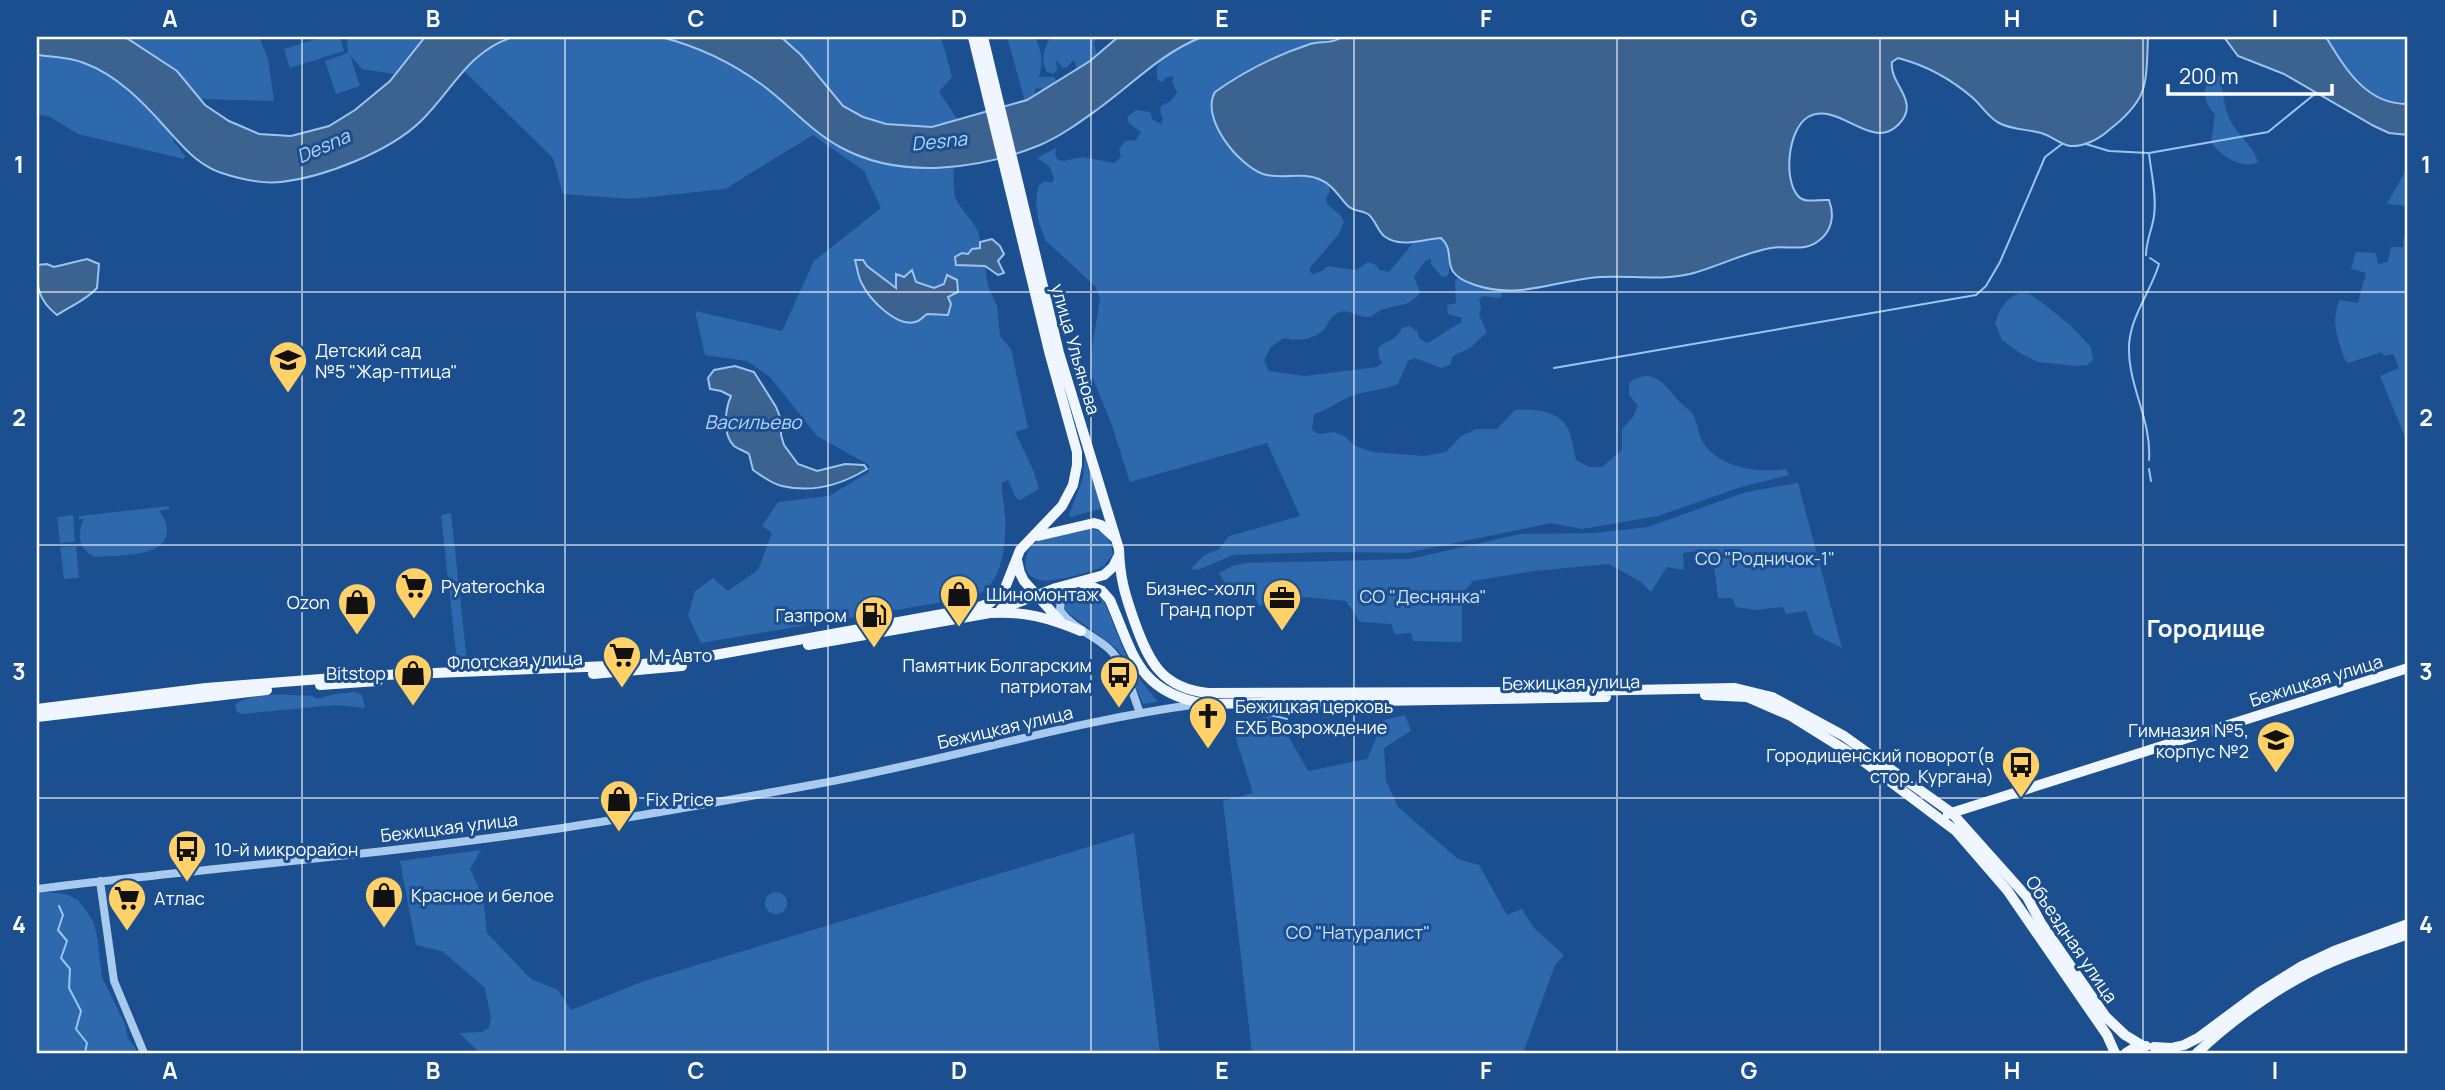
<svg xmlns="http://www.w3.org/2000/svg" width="2445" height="1090" font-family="Manrope,sans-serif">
  <rect width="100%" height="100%" fill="#1b4f8f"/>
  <path fill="#2e69ad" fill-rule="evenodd" d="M125 37H259L268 58 274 101 200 99 177 71Z
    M323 37H340L344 51 290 68 284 49Z
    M347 37H425L394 74 362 69 350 55 360 86 336 94 325 61 348 53Z
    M513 37H661C696 46 734 63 763 86 804 117 825 147 879 162 903 169 929 167 954 166 954 176 952 190 956 199 964 216 983 226 980 248L968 254 957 265 985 266 988 286 997 306 1000 336 1011 349 1028 428 1015 432 1034 472 1039 489 1020 500 1016 498 1008 480 1002 483C1001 492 1003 497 1004 505 1007 530 1006 570 987 588 983 592 977 594 972 597L701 643 688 616 695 591 713 578 728 591 758 570 772 533 762 526 778 502 829 496 869 472V465L817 436 770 377 747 361 705 355 695 311 782 331 814 261 881 208 864 171 813 135 725 189 631 199 563 194 553 158 462 69 488 47ZM855 260H863L866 266 897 288 896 275 934 288 944 284 946 275 948 297 941 315 927 314 918 321Z
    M781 37H941L952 77 939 92 958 120C924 133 872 129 843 106 830 96 822 80 812 68 802 56 792 47 781 37Z
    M1007 37H1034C1042 48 1043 64 1039 77H1054L1058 83 1044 89 1036 88 1034 95 1025 101Z
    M1051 37H1097L1094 44 1097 56 1077 69 1074 60 1067 67 1063 68 1056 60 1057 70 1053 74 1047 72C1040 60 1044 48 1051 37Z
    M1202 37H1341C1334 44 1319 41 1310 44 1278 53 1242 73 1215 92 1215 101 1213 111 1214 120 1218 140 1251 172 1271 175 1292 179 1309 173 1329 184L1330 191 1326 199C1328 210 1341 211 1344 222L1338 235 1310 268V272L1313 274 1322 271 1328 266 1356 270 1368 262 1376 265 1379 270 1389 272 1414 242 1441 238C1449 246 1451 265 1448 276L1442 277 1431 264V259L1425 261 1414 277 1420 292C1411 308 1395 304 1381 310 1375 312 1374 318 1366 317 1357 317 1349 309 1340 312 1331 315 1330 321 1325 328 1314 340 1299 342 1284 338L1271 347 1264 360 1269 371 1305 376 1377 367 1382 363 1379 357 1378 348C1388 338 1393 344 1402 328L1409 326 1417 331 1419 338 1427 343C1440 337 1449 328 1462 322V318L1448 314 1447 305 1456 303 1455 282 1458 277 1472 284 1501 292 1502 296 1499 298 1483 296 1479 299 1481 308 1479 315 1487 332 1470 348 1453 356 1450 365 1441 368 1415 358 1408 361 1398 384C1384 390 1370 390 1355 395 1341 399 1329 410 1314 414L1312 430 1319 434 1334 432 1344 436 1355 446 1373 452 1424 456 1446 452 1461 436 1476 429H1497L1515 410C1537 408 1565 411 1571 437 1573 445 1574 452 1576 460L1589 467H1602L1622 450V429L1633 417 1638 406 1629 395V383C1650 367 1663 381 1676 398 1681 404 1688 408 1692 413 1701 427 1695 436 1710 451 1729 469 1761 473 1786 469L1789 475 1741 487 1658 516 1582 529 1551 523 1407 553 1329 552 1233 555 1200 569 1192 570 1193 566 1205 555 1219 549 1229 536 1300 516 1267 443 1130 482 1111 423 1092 376 1091 354 1100 298 1095 286 1046 241 1039 223 1036 202 1038 186 1045 181 1052 183 1054 178 1049 166 1037 158 1056 148 1055 154 1058 160 1064 161 1082 157 1114 163 1121 157 1119 149 1125 141 1136 140 1141 132 1129 123 1127 117 1136 110 1150 112 1153 120 1161 124 1163 119 1160 112 1161 106 1171 101 1177 92 1172 82 1174 76 1165 78 1163 82 1158 80C1149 57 1185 43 1202 37Z
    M2326 37H2408V104C2366 105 2345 68 2326 37Z
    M37 55C51 57 67 57 81 62 119 73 146 107 172 134L174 142 185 156 184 159 78 134 50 117 37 114Z
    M2215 75 2220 76C2224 92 2223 105 2230 120 2237 135 2253 145 2258 162 2244 171 2219 155 2211 142L2215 114C2204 103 2202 91 2209 77Z
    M2408 166V206L2387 204Z
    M2404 236H2408V444L2380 376 2399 368 2393 354 2384 356 2382 352 2348 363 2345 360C2337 336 2331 325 2339 300L2358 303 2366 273 2351 269 2356 252 2376 253 2378 264 2388 262 2391 247H2403Z
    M2020 293 2029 294 2044 304 2070 325 2091 347 2093 360 2087 365 2076 366 2038 362 2020 353 2002 340 1995 323C2000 309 2005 298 2020 293Z
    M1085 455 1103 508 1071 517 1069 515 1083 478Z
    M1798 483 1842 648 1814 634 1806 611 1786 614 1783 607 1756 610 1736 607 1732 598H1718L1712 549 1683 553 1684 570 1667 567 1651 592 1641 582 1609 564 1534 571 1473 581 1462 594V642L1413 641 1411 633 1395 634 1391 624 1360 622 1346 601 1293 596 1259 606 1249 583 1229 590 1219 573 1232 566 1246 563 1410 559 1520 534 1595 533 1648 527 1746 492Z
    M169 506V509L159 511C164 517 167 523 167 531 167 558 116 555 95 557 79 551 76 534 84 519H79V516Z
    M451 513 467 662H457L441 515Z
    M73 515 75 542 60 543 57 517Z
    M1088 529C1104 528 1111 540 1113 554L1104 566C1092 572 1053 583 1040 580 1018 576 1023 548 1040 540 1054 533 1073 532 1088 529Z
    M76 546 79 578 64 579 60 547Z
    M1078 591 1095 594 1104 601 1126 655 1142 682 1158 702 1143 704 1122 656 1116 648 1064 610C1064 598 1067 594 1078 591Z
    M355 692 362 695 365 708 335 705 242 714 237 712 235 705C251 691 291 695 312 696L317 699 334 694Z
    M1276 714 1308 771 1367 759 1384 720 1405 715 1411 731 1384 748 1386 781 1398 807 1458 859 1479 865 1507 915 1522 909 1534 928 1564 955 1555 965 1523 1053H1252L1223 801 1253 793 1232 726Z
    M1134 833 1160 1053H480L459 1033 482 1032 489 1028 491 1018 485 988 442 951 416 945 400 861 481 850 470 869 483 897 487 933 531 979 558 990 571 1010 644 981Z
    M765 903a11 11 0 1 1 22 0a11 11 0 1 1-22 0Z
    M45 892 65 894 78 900 88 913 94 924 97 936 102 977 124 1022 128 1038 136 1049 135 1053H37V894Z"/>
  <path fill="#3c6290" stroke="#9cc4f0" stroke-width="2" d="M37 37H125L177 71 205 105 229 121 259 134 291 136 329 126 355 110 390 81 425 37H513C468 51 452 91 421 121 389 152 324 177 281 182 263 184 245 180 228 175 200 168 185 149 166 128 143 102 117 75 84 63 69 57 52 57 37 55Z
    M661 37H781L801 55 843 106 863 117 886 124 932 127 1027 100 1090 61 1118 37H1202C1161 53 1133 84 1098 109 1080 122 1061 136 1040 145 978 170 900 180 840 147 809 130 789 104 761 84 732 63 696 46 661 37Z
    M1341 37H2148C2146 85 2149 99 2109 130 2099 139 2084 147 2070 146 2059 144 2052 136 2041 133 2027 129 2012 130 1999 123 1988 117 1982 106 1973 98 1951 79 1925 65 1898 58L1892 62C1889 85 1922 101 1898 125 1871 152 1838 100 1808 117 1788 129 1783 179 1798 196 1805 204 1819 199 1829 200 1835 216 1832 232 1817 242 1803 252 1786 245 1771 248 1743 253 1717 267 1690 274 1659 281 1630 275 1600 277 1556 280 1519 300 1475 285 1435 272 1459 254 1441 238 1422 239 1402 249 1384 236 1377 230 1375 219 1368 214 1361 210 1355 212 1348 206 1339 197 1333 185 1321 180 1303 171 1281 180 1263 174 1238 165 1200 118 1215 92 1243 72 1277 55 1310 44 1320 41 1334 44 1341 37Z
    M2224 37H2326C2345 68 2366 105 2408 104V135L2389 133 2374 126 2284 74 2238 56Z
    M992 239 1000 246 1004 254 998 261 1004 273 998 275 985 266 956 265 955 257 962 253 968 254 972 249 980 248V242Z
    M87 259 99 264 97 288C85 301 72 305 57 315 38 300 37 288 37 265L47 264 54 267Z
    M855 260H863L867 266 896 288V274L904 277 912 270 916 282 934 288 944 284 947 275 957 280 958 292 948 297 951 304 948 315 927 314C924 316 922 319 918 321 898 330 869 299 861 282 858 276 857 267 855 260Z
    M735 366 754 372 776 407 782 422 781 435 784 445 798 464 817 471 845 464 864 465 867 469C841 485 812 493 782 486 772 484 762 476 753 470L749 454C745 451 738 449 734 446 722 434 725 410 731 396L721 391 710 389 708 378 714 370Z"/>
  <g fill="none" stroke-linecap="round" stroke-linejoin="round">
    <path stroke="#9cc4f0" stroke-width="2" d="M2086 144 2109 151 2148 153
      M2146 255C2146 241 2152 230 2154 216 2157 196 2151 173 2149 153L2268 132 2316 93
      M1554 368 1976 295 1986 286 2000 262 2045 157 2062 144
      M2149 460C2152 422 2129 387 2129 350 2128 319 2151 292 2159 264L2150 258
      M2149 469 2151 481
      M1263 713 1287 719
      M59 906 63 915 58 930 67 941 61 958 70 969 69 988 81 1011 76 1029 87 1043 85 1053"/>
    <path stroke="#a9c9ee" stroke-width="8" d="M1071 585 1061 593 1060 611C1073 628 1093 635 1108 648 1125 663 1132 692 1140 713
      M100 881 114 981 144 1053
      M37 889C207 868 378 855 548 830 638 817 728 800 817 784 945 761 1070 721 1199 704"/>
    <path stroke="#f0f6ff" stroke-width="10" d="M983 37 1059 353 1119 549C1120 579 1125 595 1135 623 1149 662 1162 688 1208 693L1520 692 1735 688 1772 697 1844 736 1952 813 2027 897 2041 923 2106 1017 2125 1035 2143 1046
      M1038 536 1094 523 1101 525 1114 537
      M1017 560 1020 573 1024 581 1060 621
      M1080 582 1102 591 1110 600C1134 656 1138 692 1205 704L1606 697
      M1001 609 1056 588 1104 575 1113 567 1118 557
      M808 645 990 613C1025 611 1049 618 1081 631
      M593 674 682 666
      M320 685 378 681
      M1705 695 1747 697 1791 716 1863 761 1956 831 2007 890 2107 1035 2115 1053
      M37 709 206 688 359 676 635 665 709 656 976 608 990 603 1005 588 1020 550 1062 506 1073 485 1077 465V452L1050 355 973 37
      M37 717 267 690
      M1948 814 2408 668
      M2154 1047 2171 1048 2184 1045 2198 1038 2260 992 2302 966 2334 951 2408 924
      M2126 1053 2134 1048 2146 1046
      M2197 1053C2235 1017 2287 980 2336 960 2360 950 2384 943 2408 934"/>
  </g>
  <path fill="none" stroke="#fff" stroke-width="2" stroke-opacity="0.55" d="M302 37V1053M565 37V1053M828 37V1053M1091 37V1053M1354 37V1053M1617 37V1053M1880 37V1053M2143 37V1053M37 292H2408M37 545H2408M37 798H2408"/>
  <defs>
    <g id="school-pin" transform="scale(2.0125)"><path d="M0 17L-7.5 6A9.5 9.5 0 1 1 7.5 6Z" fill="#ffd166" stroke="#1b4f8f"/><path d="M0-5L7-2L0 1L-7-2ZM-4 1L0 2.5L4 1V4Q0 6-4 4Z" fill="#111"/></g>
    <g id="supermarket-pin" transform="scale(2.0125)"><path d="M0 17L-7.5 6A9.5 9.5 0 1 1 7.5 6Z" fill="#ffd166" stroke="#1b4f8f"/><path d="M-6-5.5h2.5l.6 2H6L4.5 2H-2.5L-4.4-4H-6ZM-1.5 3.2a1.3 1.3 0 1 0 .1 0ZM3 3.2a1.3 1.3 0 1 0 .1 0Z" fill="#111"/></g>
    <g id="shop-pin" transform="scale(2.0125)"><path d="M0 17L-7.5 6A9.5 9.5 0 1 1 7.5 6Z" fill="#ffd166" stroke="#1b4f8f"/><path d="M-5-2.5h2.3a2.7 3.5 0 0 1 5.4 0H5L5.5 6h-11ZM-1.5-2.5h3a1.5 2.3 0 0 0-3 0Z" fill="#111"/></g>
    <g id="office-pin" transform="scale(2.0125)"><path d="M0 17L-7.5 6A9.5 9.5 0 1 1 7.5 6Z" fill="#ffd166" stroke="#1b4f8f"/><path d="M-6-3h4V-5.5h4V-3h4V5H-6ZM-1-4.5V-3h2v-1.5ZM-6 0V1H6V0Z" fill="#111"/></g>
    <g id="fuel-pin" transform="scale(2.0125)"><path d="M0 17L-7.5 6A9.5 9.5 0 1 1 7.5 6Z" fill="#ffd166" stroke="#1b4f8f"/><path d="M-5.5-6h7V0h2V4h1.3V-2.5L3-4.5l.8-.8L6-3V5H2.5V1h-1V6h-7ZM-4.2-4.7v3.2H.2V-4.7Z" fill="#111"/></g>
    <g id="bus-pin" transform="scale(2.0125)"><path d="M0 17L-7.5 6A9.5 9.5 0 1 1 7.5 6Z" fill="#ffd166" stroke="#1b4f8f"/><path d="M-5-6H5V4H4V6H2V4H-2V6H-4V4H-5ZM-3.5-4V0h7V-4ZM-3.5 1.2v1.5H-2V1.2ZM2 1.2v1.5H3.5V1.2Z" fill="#111"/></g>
    <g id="church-pin" transform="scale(2.0125)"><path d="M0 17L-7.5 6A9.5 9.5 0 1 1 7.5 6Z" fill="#ffd166" stroke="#1b4f8f"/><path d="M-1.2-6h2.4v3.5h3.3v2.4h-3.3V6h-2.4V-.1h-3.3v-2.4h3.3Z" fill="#111"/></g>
  </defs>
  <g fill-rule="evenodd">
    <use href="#school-pin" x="288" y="360"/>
    <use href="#supermarket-pin" x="414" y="586"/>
    <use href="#shop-pin" x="959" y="594"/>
    <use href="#office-pin" x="1282" y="598"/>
    <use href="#shop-pin" x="357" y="602"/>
    <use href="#fuel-pin" x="874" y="615"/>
    <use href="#supermarket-pin" x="622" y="655"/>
    <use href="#shop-pin" x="413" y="673"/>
    <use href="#bus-pin" x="1119" y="675"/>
    <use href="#church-pin" x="1208" y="716"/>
    <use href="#school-pin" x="2276" y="740"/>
    <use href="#bus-pin" x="2021" y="765"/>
    <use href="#shop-pin" x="619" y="799"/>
    <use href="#bus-pin" x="187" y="849"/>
    <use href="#shop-pin" x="384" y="895"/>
    <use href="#supermarket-pin" x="127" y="898"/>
  </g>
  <g text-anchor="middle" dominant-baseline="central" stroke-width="6" stroke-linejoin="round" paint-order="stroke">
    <g font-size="18" fill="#fff" stroke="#1b4f8f">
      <text transform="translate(1076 349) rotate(74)">улица Ульянова</text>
      <text transform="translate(515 660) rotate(-2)">Флотская улица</text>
      <text transform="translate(2316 680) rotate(-17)">Бежицкая улица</text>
      <text transform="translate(1571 682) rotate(-1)">Бежицкая улица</text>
      <text transform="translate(1005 727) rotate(-13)">Бежицкая улица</text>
      <text transform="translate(449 827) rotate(-7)">Бежицкая улица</text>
      <text transform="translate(2072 939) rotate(56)">Объездная улица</text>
    </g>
    <g font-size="18" fill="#fff" stroke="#1b4f8f" text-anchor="start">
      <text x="315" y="350">Детский сад<tspan x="315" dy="21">№5 "Жар-птица"</tspan></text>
      <text x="441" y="586">Pyaterochka</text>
      <text x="1255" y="588" text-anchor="end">Бизнес-холл<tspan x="1255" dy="21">Гранд порт</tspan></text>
      <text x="986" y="594">Шиномонтаж</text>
      <text x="330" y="602" text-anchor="end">Ozon</text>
      <text x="847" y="615" text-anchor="end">Газпром</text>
      <text x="649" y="655">М-Авто</text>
      <text x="1092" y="665" text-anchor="end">Памятник Болгарским<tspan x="1092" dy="21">патриотам</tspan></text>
      <text x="386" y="673" text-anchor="end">Bitstop</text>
      <text x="1235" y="706">Бежицкая церковь<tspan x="1235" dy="21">ЕХБ Возрождение</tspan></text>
      <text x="2249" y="730" text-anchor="end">Гимназия №5,<tspan x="2249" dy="21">корпус №2</tspan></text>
      <text x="1994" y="755" text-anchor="end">Городищенский поворот(в<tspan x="1994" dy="21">стор. Кургана)</tspan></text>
      <text x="646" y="799">Fix Price</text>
      <text x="214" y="849">10-й микрорайон</text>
      <text x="411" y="895">Красное и белое</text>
      <text x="154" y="898">Атлас</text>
    </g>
    <g font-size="18" fill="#cfe3fa" stroke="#1b4f8f">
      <text x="1765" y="558">СО "Родничок-1"</text>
      <text x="1423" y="596">СО "Деснянка"</text>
      <text x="1358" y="932">СО "Натуралист"</text>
    </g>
    <g font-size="19" font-style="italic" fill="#b5d3f5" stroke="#1b4f8f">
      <text transform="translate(939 141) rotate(-6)">Desna</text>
      <text transform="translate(323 146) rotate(-24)">Desna</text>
      <text x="753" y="422">Васильево</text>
    </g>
    <g font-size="24" font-weight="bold" fill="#fff" stroke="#1b4f8f">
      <text x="2206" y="627">Городище</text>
    </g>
  </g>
  <rect width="2445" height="1090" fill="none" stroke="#1b4f8f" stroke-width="77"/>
  <path d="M2168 84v10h164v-10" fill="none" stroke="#ffffff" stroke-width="3.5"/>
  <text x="2179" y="84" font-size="21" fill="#ffffff" stroke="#1b4f8f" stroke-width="5" paint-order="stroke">200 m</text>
  <rect x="38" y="38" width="2368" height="1014" fill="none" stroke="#fff" stroke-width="2.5"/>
  <g font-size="23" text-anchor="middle" font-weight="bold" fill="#fff">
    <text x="170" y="27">A</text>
    <text x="433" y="27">B</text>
    <text x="696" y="27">C</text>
    <text x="959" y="27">D</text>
    <text x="1222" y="27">E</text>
    <text x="1486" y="27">F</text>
    <text x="1749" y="27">G</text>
    <text x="2012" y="27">H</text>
    <text x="2275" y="27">I</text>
    <text x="19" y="173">1</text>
    <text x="2426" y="173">1</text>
    <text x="19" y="426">2</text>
    <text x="2426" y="426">2</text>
    <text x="19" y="680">3</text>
    <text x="2426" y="680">3</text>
    <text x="19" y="933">4</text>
    <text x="2426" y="933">4</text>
    <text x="170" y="1079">A</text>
    <text x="433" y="1079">B</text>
    <text x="696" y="1079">C</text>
    <text x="959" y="1079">D</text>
    <text x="1222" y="1079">E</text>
    <text x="1486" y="1079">F</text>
    <text x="1749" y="1079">G</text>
    <text x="2012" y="1079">H</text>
    <text x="2275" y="1079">I</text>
  </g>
</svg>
